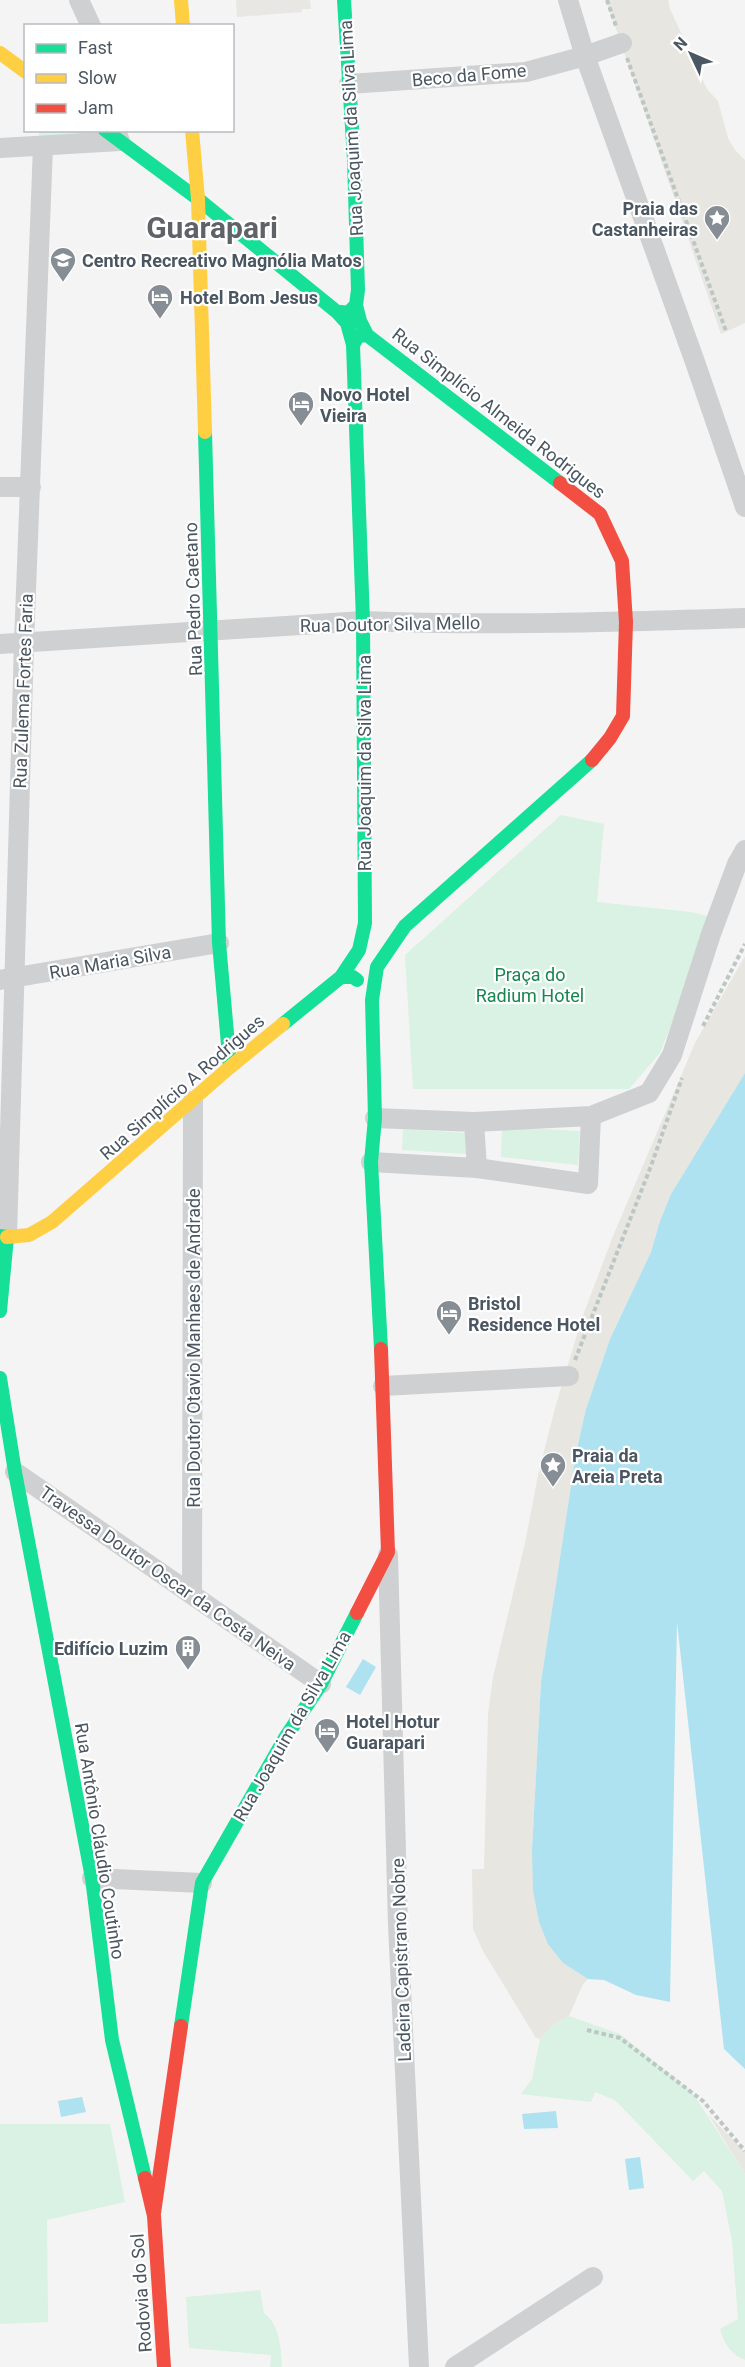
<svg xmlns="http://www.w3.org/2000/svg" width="745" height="2367" font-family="Roboto,sans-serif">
  <rect width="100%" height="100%" fill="#f4f4f4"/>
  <path fill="#e8e7e3" d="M236 0H310L311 9H302V12L237 17Z"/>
  <path fill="#d9f2e3" d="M39 131H86L83 138 39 139Z
    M561 815 604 824 597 902 691 912 714 918 660 1053 629 1089H413L405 955Z
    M502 1127 580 1131 578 1165 501 1157Z
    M403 1129 467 1133 466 1154 402 1150Z
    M569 2016 620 2034 692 2092 745 2174V2360C732 2356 723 2342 720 2329L738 2319 732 2241 722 2191 704 2171 693 2181 615 2100 595 2092 591 2102 521 2094 532 2079 540 2039 553 2025Z
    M0 2124H110L125 2202 47 2220 48 2322 0 2324Z
    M260 2290 264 2313C280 2325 281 2348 282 2367H270L271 2355 189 2348 186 2297Z"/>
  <path fill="#e7e6e1" d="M606 0H668L670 9 707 89 718 101 728 138 735 150 745 160V323L721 334Z
    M745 956V1073L671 1194 660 1221 651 1252 610 1339 586 1409 576 1453 541 1682 532 1850 563 1963 588 1979 583 1984 569 2016 553 2025 540 2039 536 2038 483 1951 473 1929 472 1869H484L488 1714 493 1677 525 1543 538 1475 555 1408 582 1318 613 1236 695 1043Z
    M708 2114 745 2152V2174Z"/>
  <path fill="#aee2f0" d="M745 1073V2069L724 2049 677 1622 670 2002 636 1995 604 1980 588 1979 563 1963 548 1944 539 1922 533 1890 532 1850 541 1682 576 1453 586 1409 610 1339 651 1252 660 1221 671 1194Z
    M363 1659 376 1667 360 1695 346 1687Z
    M82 2097 86 2112 61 2117 58 2101Z
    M556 2111 558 2128 524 2129 522 2114Z
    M640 2157 644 2188 629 2190 625 2159Z"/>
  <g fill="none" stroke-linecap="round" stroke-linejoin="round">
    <path stroke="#bcc7c4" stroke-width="4" stroke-dasharray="4.5 3" stroke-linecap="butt" d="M607 0 616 26
      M627 58 726 331
      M703 1026 745 944
      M575 1360 651 1166 682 1078
      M587 2030 620 2038 703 2101 745 2151"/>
    <path stroke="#ced0d2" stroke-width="20" d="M79 0 91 26
      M568 0 585 56 695 362 745 507
      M349 84 526 72 585 56 622 43
      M0 148 120 141 118 136
      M0 487H31
      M0 644 363 621C490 626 618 622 745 618
      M0 980 219 943
      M375 1118 474 1122 591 1116 649 1093 672 1055 711 934 737 864 745 850
      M474 1122 477 1168
      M371 1162 477 1168 588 1184 591 1116
      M7 1237 24 643 43 146
      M383 1386 569 1376
      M15 1472 321 1684
      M388 1555 398 1925 419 2367
      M192 1594 193 1101
      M92 1878 202 1883
      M455 2367 593 2277"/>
    <path stroke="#16e098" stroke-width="14" d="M105 130 198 199 337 312 347 323 353 345
      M356 305 360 321 367 335 560 483
      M341 312 348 313 356 305 358 290 354 159 344 0
      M205 432 219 943 230 1067
      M341 977 359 950 365 923 363 621 353 345 358 336 367 335
      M283 1024 341 977H353L357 980
      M0 1236 7 1237 0 1311
      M381 1349 371 1162 375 1118 372 1000 377 967 405 926 592 760
      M0 1378 15 1472 92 1878 112 2040 145 2178
      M181 2026 202 1883 285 1738 321 1684 357 1613"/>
    <path stroke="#ffcf43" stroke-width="14" d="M181 0 183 26
      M0 53 26 72
      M192 130 198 199 205 432
      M7 1237 29 1235 52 1222 230 1067 283 1024"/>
    <path stroke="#f24e42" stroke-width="14" d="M560 483 600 514 622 561 626 622 623 716 610 738 592 760
      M357 1613 388 1552 381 1349
      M145 2178 154 2216 164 2367
      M154 2213 181 2026"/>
  </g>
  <defs>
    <g id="sight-pin" transform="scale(1.35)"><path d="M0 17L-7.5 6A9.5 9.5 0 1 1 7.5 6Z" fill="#868d94" stroke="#fff"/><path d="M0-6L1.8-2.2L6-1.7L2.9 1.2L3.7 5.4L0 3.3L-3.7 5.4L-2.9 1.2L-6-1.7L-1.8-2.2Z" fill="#fff"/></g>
    <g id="school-pin" transform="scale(1.35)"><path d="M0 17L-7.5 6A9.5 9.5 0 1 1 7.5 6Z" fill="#868d94" stroke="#fff"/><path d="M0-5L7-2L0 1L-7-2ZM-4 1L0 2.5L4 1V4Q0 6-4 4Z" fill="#fff"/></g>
    <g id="hotel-pin" transform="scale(1.35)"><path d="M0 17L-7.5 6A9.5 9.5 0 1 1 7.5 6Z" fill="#868d94" stroke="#fff"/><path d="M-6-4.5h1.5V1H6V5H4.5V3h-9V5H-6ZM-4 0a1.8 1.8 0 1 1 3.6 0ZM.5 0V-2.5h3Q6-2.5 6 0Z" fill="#fff"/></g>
    <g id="building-pin" transform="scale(1.35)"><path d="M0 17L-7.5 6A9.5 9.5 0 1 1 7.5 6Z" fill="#868d94" stroke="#fff"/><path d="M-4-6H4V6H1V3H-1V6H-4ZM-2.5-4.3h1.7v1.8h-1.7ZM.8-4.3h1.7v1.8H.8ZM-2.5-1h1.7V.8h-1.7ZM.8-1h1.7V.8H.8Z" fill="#fff"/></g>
  </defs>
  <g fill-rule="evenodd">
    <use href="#sight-pin" x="717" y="218"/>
    <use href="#school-pin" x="63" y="260"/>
    <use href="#hotel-pin" x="160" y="297"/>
    <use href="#hotel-pin" x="301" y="404"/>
    <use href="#hotel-pin" x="449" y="1313"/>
    <use href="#sight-pin" x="553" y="1465"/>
    <use href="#building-pin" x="188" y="1648"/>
    <use href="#hotel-pin" x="327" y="1731"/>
  </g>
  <g text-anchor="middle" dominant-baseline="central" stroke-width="4.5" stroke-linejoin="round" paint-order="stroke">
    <g font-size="18" fill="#4a5661" stroke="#fff">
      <text transform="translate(469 75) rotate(-5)">Beco da Fome</text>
      <text transform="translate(351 128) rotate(-93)">Rua Joaquim da Silva Lima</text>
      <text transform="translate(499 413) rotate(38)">Rua Simplício Almeida Rodrigues</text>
      <text transform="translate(193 599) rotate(-92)">Rua Pedro Caetano</text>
      <text transform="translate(390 624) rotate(-1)">Rua Doutor Silva Mello</text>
      <text transform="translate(23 691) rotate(-88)">Rua Zulema Fortes Faria</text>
      <text transform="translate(364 763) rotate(-90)">Rua Joaquim da Silva Lima</text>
      <text transform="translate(110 962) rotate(-10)">Rua Maria Silva</text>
      <text transform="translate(182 1087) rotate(-41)">Rua Simplício A Rodrigues</text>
      <text transform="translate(193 1348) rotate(-90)">Rua Doutor Otavio Manhaes de Andrade</text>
      <text transform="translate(168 1578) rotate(35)">Travessa Doutor Oscar da Costa Neiva</text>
      <text transform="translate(292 1726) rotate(-60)">Rua Joaquim da Silva Lima</text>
      <text transform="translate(100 1841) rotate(81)">Rua Antônio Cláudio Coutinho</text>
      <text transform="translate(401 1960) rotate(-92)">Ladeira Capistrano Nobre</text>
      <text transform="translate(141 2293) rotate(-94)">Rodovia do Sol</text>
    </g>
    <g font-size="18" font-weight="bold" fill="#4a5661" stroke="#fff" text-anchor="start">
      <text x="698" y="208" text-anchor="end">Praia das<tspan x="698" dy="21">Castanheiras</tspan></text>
      <text x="82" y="260">Centro Recreativo Magnólia Matos</text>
      <text x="180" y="297">Hotel Bom Jesus</text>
      <text x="320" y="394">Novo Hotel<tspan x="320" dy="21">Vieira</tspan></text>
      <text x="468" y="1303">Bristol<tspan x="468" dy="21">Residence Hotel</tspan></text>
      <text x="572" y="1455">Praia da<tspan x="572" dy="21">Areia Preta</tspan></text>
      <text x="168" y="1648" text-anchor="end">Edifício Luzim</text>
      <text x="346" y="1721">Hotel Hotur<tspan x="346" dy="21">Guarapari</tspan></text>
    </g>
    <g font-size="18" fill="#17864f" stroke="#fff">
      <text x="530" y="974">Praça do<tspan x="530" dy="21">Radium Hotel</tspan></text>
    </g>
    <g font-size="30" font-weight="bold" fill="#5f6368" stroke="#fff">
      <text x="212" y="227">Guarapari</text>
    </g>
  </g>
  <rect x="24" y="24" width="210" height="108" fill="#ffffff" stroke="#b7bbc0" stroke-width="1.5"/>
  <rect x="36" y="44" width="30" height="9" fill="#16e098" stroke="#b7bbc0" stroke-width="1.5"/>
  <text x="78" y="54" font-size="18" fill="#4a5661">Fast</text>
  <rect x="36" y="74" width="30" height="9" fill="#ffcf43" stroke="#b7bbc0" stroke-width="1.5"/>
  <text x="78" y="84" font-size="18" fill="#4a5661">Slow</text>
  <rect x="36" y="104" width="30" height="9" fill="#f24e42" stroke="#b7bbc0" stroke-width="1.5"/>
  <text x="78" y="114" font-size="18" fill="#4a5661">Jam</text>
  <g transform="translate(691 54) rotate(314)" stroke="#ffffff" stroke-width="4.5" paint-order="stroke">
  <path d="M0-4.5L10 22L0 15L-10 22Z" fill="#4a5661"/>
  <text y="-9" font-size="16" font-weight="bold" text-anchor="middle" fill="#4a5661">N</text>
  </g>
</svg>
